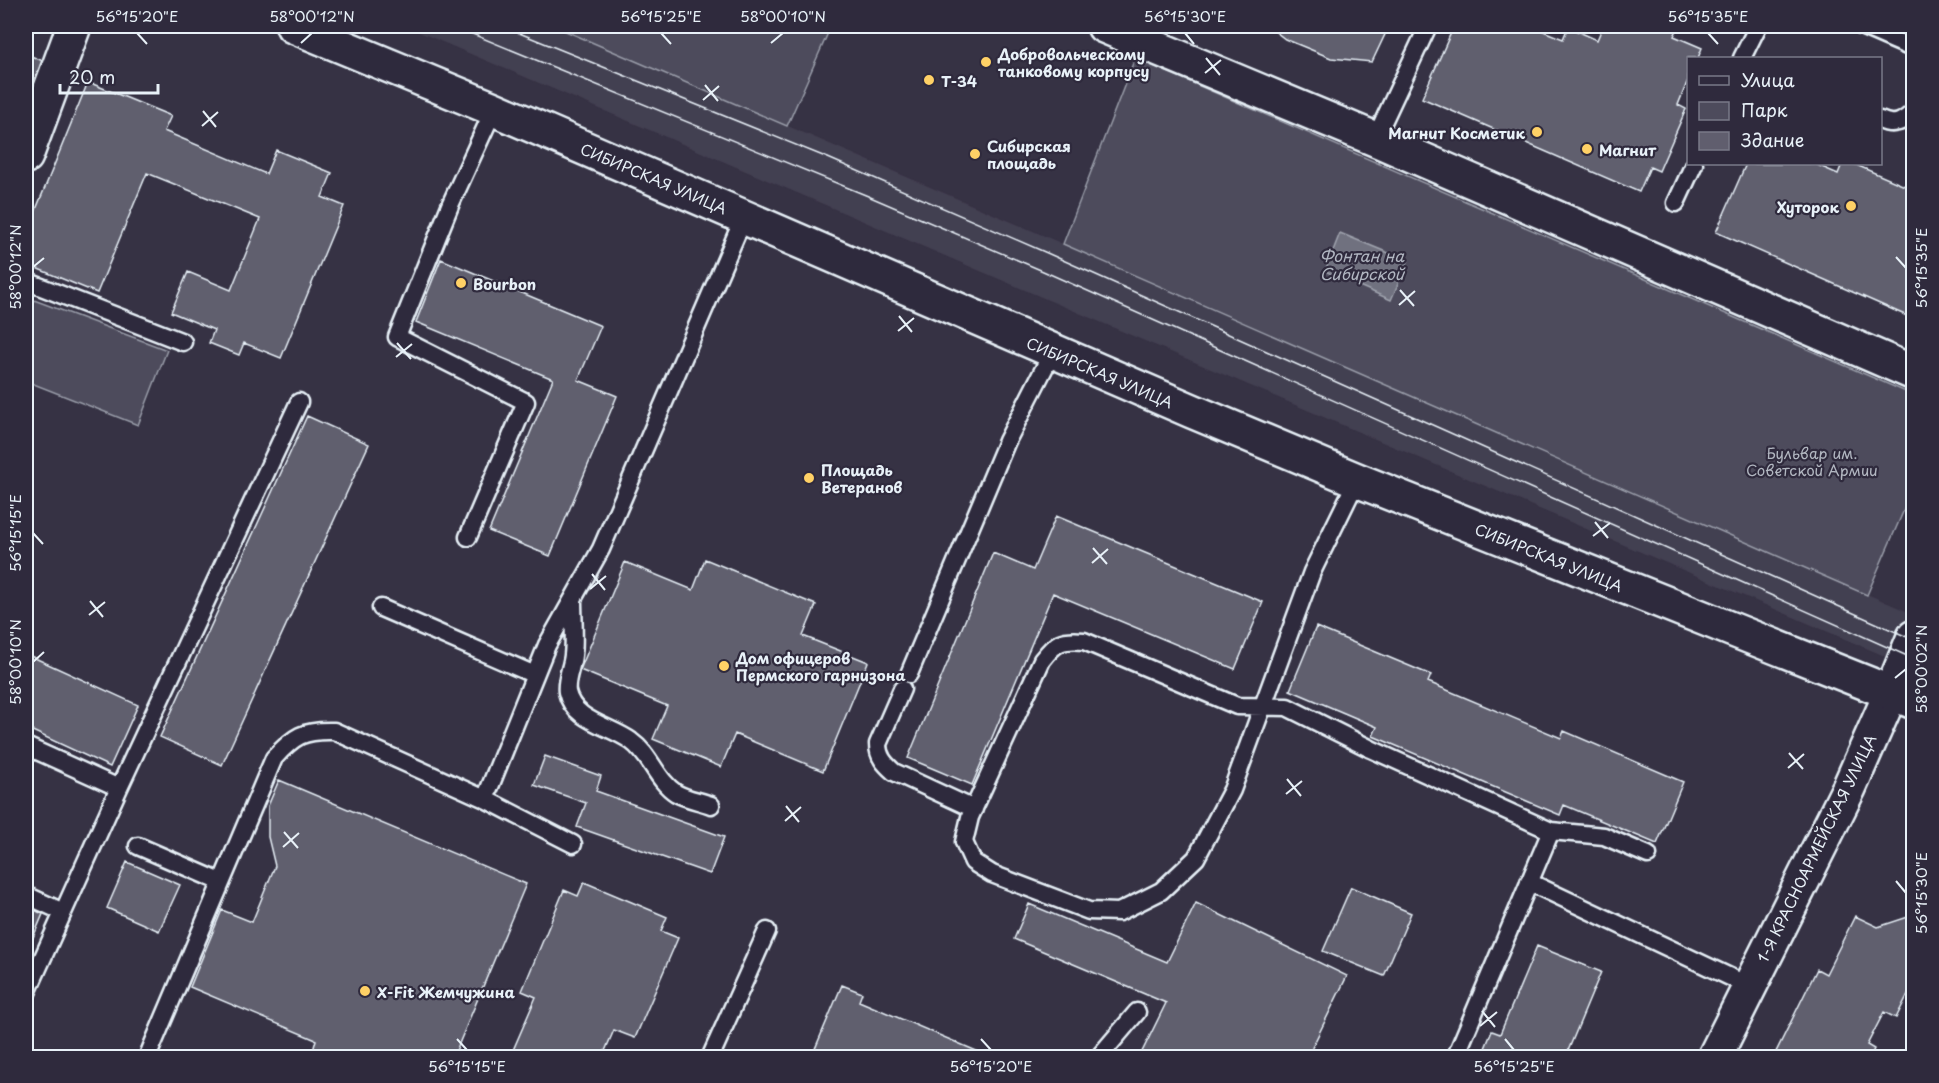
<svg xmlns="http://www.w3.org/2000/svg" width="1939" height="1083" font-family="'Playpen Sans',sans-serif">
  <rect width="100%" height="100%" fill="#363244"/>
  <filter id="ink" filterUnits="userSpaceOnUse"><feTurbulence type="fractalNoise" baseFrequency=".0167" numOctaves="2"/><feDisplacementMap in="SourceGraphic" scale="12" xChannelSelector="R" yChannelSelector="G"/><feConvolveMatrix kernelMatrix="1 2 1 2 8 2 1 2 1" color-interpolation-filters="sRGB"/></filter>
  <g filter="url(#ink)">
    <path fill="#433f51" d="M405 26H554L1063 244 1913 614V668Z"/>
    <path fill="#4d4b5c" stroke="#9a9eaa" stroke-width="1.5" d="M554 26H831L787 126Z
      M1135 58 1913 395V489L1867 595 1063 244Z
      M26 297 167 350 138 425 26 381Z"/>
    <path fill="#70717f" stroke="#a0a4af" stroke-width="1.5" d="M1340 233 1408 261 1391 300 1325 271Z"/>
    <path fill="#605e6e" stroke="#e8f1f8" stroke-width="1.5" d="M1268 26H1389L1372 62 1331 58 1285 39Z
      M1454 26 1464 29 1465 26H1531L1563 39 1568 27 1597 40 1603 26H1679L1674 36 1702 48 1698 58H1688V80L1678 105 1686 109 1659 171 1650 167 1639 192 1422 98Z
      M26 54 43 61 26 101Z
      M88 82 171 116 164 131 266 174 276 150 332 173 322 197 344 206 281 358 244 343 239 355 209 343 214 330 171 312 188 272 231 290 260 219 147 173 97 293 26 264V234Z
      M1746 164H1815L1838 174 1842 164H1854L1914 190V319L1716 232Z
      M441 259 601 326 578 380 617 396 550 556 489 531 553 379 416 322Z
      M307 416 369 444 222 765 160 737Z
      M1056 516 1263 602 1235 669 1053 593 972 785 908 758 993 553 1033 570Z
      M705 559 816 605 803 636 868 662 823 771 735 734 721 767 653 739 667 706 580 670 625 562 693 590Z
      M1316 627 1431 675 1428 682 1561 738 1564 731 1683 782 1657 844 1564 805 1560 815 1373 736 1377 727 1290 690Z
      M26 654 138 705 110 767 26 728Z
      M545 756 601 776 596 791 724 837 710 874 577 827 586 803 534 785Z
      M279 780 526 884 453 1058H439L426 1052 424 1058H401L392 1054 390 1058H316L314 1047 316 1040 190 987 222 910 252 922 275 866 268 837V806Z
      M127 862 180 885 159 931 107 908Z
      M584 882 667 917 661 931 678 938 635 1038 614 1030 602 1058H494L497 1051 510 1057 536 997 522 991 564 890 578 896Z
      M1351 887 1411 913 1384 976 1323 951Z
      M1196 903 1347 976 1307 1058H1290L1280 1053 1278 1058H1139L1166 1003 1014 939 1029 904 1167 962Z
      M26 906 43 914 26 954Z
      M1914 915V982L1896 1018 1884 1012 1867 1045 1874 1049 1870 1058H1773L1817 969 1826 974 1855 916 1878 927Z
      M1537 946 1601 972 1565 1058H1481L1492 1031 1500 1034Z
      M842 985 862 993 859 1001 993 1058H816L812 1056Z"/>
    <g fill="none" stroke-linecap="round" stroke-linejoin="round">
      <g stroke="#e8f1f8" stroke-width="21">
        <path id="service" d="M1861 26 1914 49
          M1742 58 1758 26
          M1880 120C1894 127 1904 122 1914 111
          M1375 139 1428 26
          M1676 203 1694 164
          M26 281 183 342
          M1357 480 1312 572 1232 790 1196 858 1161 891 1119 912 1089 911 992 874 973 862 964 842 970 817 1042 660C1056 642 1061 639 1084 641L1237 706 1287 707 1371 749 1551 831 1604 836 1648 855
          M468 537 526 402 397 337 451 203 494 109
          M573 600C573 618 575 638 573 655 572 667 565 680 567 692 573 721 611 726 631 741 651 755 656 780 676 793 686 799 701 801 711 805
          M381 608 535 675
          M909 674 1007 441 1053 351
          M902 689 878 744C878 757 885 764 894 772L974 809
          M26 746 119 788
          M485 799 547 645 601 549 744 217
          M138 846 221 882
          M1529 882 1749 986
          M26 895 63 912
          M26 995 119 788 299 402
          M147 1058 274 758C294 736 303 730 334 731L485 799 573 844
          M710 1058 767 931
          M1098 1058 1137 1012
          M1455 1058 1551 831"/>
      </g>
      <g stroke="#e8f1f8" stroke-width="38">
        <path id="minor" d="M1104 26 1375 139 1914 373
          M26 156 74 26
          M1714 1058 1849 788 1891 693"/>
      </g>
      <g stroke="#e8f1f8" stroke-width="38">
        <path id="tertiary" d="M1891 693 1914 637"/>
      </g>
      <g stroke="#e8f1f8" stroke-width="38">
        <path id="secondary" d="M293 26 494 109 1192 411 1357 480 1914 702"/>
      </g>
      <use href="#service" stroke="#2f2a3d" stroke-width="16"/>
      <use href="#minor" stroke="#2f2a3d" stroke-width="33"/>
      <use href="#tertiary" stroke="#2f2a3d" stroke-width="33"/>
      <use href="#secondary" stroke="#2f2a3d" stroke-width="33"/>
      <path stroke="#e8f1f8" stroke-width="1.5" d="M453 26 868 196 1043 271 1914 659
        M502 26 828 158 1047 253 1914 640"/>
    </g>
  </g>
  <path fill="none" stroke="#e8f1f8" stroke-width="2" d="M137 33 147 44M661 33 671 44M1185 33 1194 44M1708 33 1718 44M301 43 312 33M771 43 783 33M1206 58 1220 75M1205 73 1221 60M705 85 718 101M703 100 719 86M203 111 216 127M202 126 218 112M1896 257 1906 268M33 267 44 258M1400 290 1414 306M1399 305 1415 291M899 316 912 332M898 331 914 318M397 343 411 359M396 357 412 344M1595 522 1608 538M33 533 43 544M1593 536 1610 523M1093 548 1107 564M1092 563 1108 549M592 574 605 590M590 589 606 576M90 601 103 617M89 615 105 602M33 662 44 652M1895 678 1906 669M1789 753 1803 769M1788 768 1804 754M1287 779 1301 796M1286 794 1302 781M786 806 799 822M785 821 801 807M284 832 298 848M283 847 299 833M1896 881 1906 893M1482 1011 1495 1027M1480 1026 1497 1012M457 1039 467 1050M981 1039 991 1050M1505 1039 1514 1050"/>
  <g fill="#ffd166" stroke="#2f2a3d" stroke-width="2">
    <circle cx="986" cy="62" r="6"/>
    <circle cx="929" cy="80" r="6"/>
    <circle cx="1537" cy="132" r="6"/>
    <circle cx="1587" cy="149" r="6"/>
    <circle cx="975" cy="154" r="6"/>
    <circle cx="1851" cy="206" r="6"/>
    <circle cx="461" cy="283" r="6"/>
    <circle cx="809" cy="478" r="6"/>
    <circle cx="724" cy="666" r="6"/>
    <circle cx="365" cy="991" r="6"/>
  </g>
  <g text-anchor="middle" dominant-baseline="central" stroke-width="4.5" stroke-linejoin="round" paint-order="stroke">
    <g font-size="15" font-weight="bold" fill="#e8f1f8" stroke="#2f2a3d" text-anchor="start">
      <text x="998" y="53">Добровольческому<tspan x="998" dy="17">танковому корпусу</tspan></text>
      <text x="941" y="80">T-34</text>
      <text x="1525" y="132" text-anchor="end">Магнит Косметик</text>
      <text x="987" y="145">Сибирская<tspan x="987" dy="17">площадь</tspan></text>
      <text x="1599" y="149">Магнит</text>
      <text x="1839" y="206" text-anchor="end">Хуторок</text>
      <text x="473" y="283">Bourbon</text>
      <text x="821" y="469">Площадь<tspan x="821" dy="17">Ветеранов</tspan></text>
      <text x="736" y="657">Дом офицеров<tspan x="736" dy="17">Пермского гарнизона</tspan></text>
      <text x="377" y="991">X-Fit Жемчужина</text>
    </g>
    <g font-size="15" fill="#e8f1f8" stroke="#2f2a3d">
      <text transform="translate(654 178) rotate(23)">СИБИРСКАЯ УЛИЦА</text>
      <text transform="translate(1100 372) rotate(23)">СИБИРСКАЯ УЛИЦА</text>
      <text transform="translate(1549 557) rotate(22)">СИБИРСКАЯ УЛИЦА</text>
      <text transform="translate(1816 848) rotate(-64)">1-Я КРАСНОАРМЕЙСКАЯ УЛИЦА</text>
    </g>
    <g font-size="15" fill="#b2b7c1" stroke="#2f2a3d">
      <text x="1812" y="452">Бульвар им.<tspan x="1812" dy="17">Советской Армии</tspan></text>
    </g>
    <g font-size="16" font-style="italic" fill="#b2b7c2" stroke="#2f2a3d">
      <text x="1362" y="255">Фонтан на<tspan x="1362" dy="18">Сибирской</tspan></text>
    </g>
  </g>
  <rect width="1939" height="1083" fill="none" stroke="#2f2a3d" stroke-width="66"/>
  <rect x="1687" y="57" width="195" height="108" fill="#2f2a3d" stroke="#797a88" stroke-width="1.5"/>
  <rect x="1699" y="76" width="30" height="9" fill="#2f2a3d" stroke="#797a88" stroke-width="1.5"/>
  <text x="1741" y="87" font-size="18" fill="#e8f1f8">Улица</text>
  <rect x="1699" y="102" width="30" height="18" fill="#4d4b5c" stroke="#797a88" stroke-width="1.5"/>
  <text x="1741" y="117" font-size="18" fill="#e8f1f8">Парк</text>
  <rect x="1699" y="132" width="30" height="18" fill="#605e6e" stroke="#797a88" stroke-width="1.5"/>
  <text x="1741" y="147" font-size="18" fill="#e8f1f8">Здание</text>
  <path d="M60 84v9h98v-9" fill="none" stroke="#e8f1f8" stroke-width="3"/>
  <text x="69" y="84" font-size="18" fill="#e8f1f8" stroke="#2f2a3d" stroke-width="4.5" paint-order="stroke">20 m</text>
  <rect x="33" y="33" width="1873" height="1017" fill="none" stroke="#e8f1f8" stroke-width="2"/>
  <g font-size="15" text-anchor="middle" fill="#e8f1f8">
    <text x="137" y="22">56°15'20"E</text>
    <text x="312" y="22">58°00'12"N</text>
    <text x="661" y="22">56°15'25"E</text>
    <text x="783" y="22">58°00'10"N</text>
    <text x="1185" y="22">56°15'30"E</text>
    <text x="1708" y="22">56°15'35"E</text>
    <text transform="translate(16 267) rotate(-90)" y="5">58°00'12"N</text>
    <text transform="translate(1922 268) rotate(-90)" y="5">56°15'35"E</text>
    <text transform="translate(16 533) rotate(-90)" y="5">56°15'15"E</text>
    <text transform="translate(16 662) rotate(-90)" y="5">58°00'10"N</text>
    <text transform="translate(1922 669) rotate(-90)" y="5">58°00'02"N</text>
    <text transform="translate(1922 893) rotate(-90)" y="5">56°15'30"E</text>
    <text x="467" y="1072">56°15'15"E</text>
    <text x="991" y="1072">56°15'20"E</text>
    <text x="1514" y="1072">56°15'25"E</text>
  </g>
</svg>
